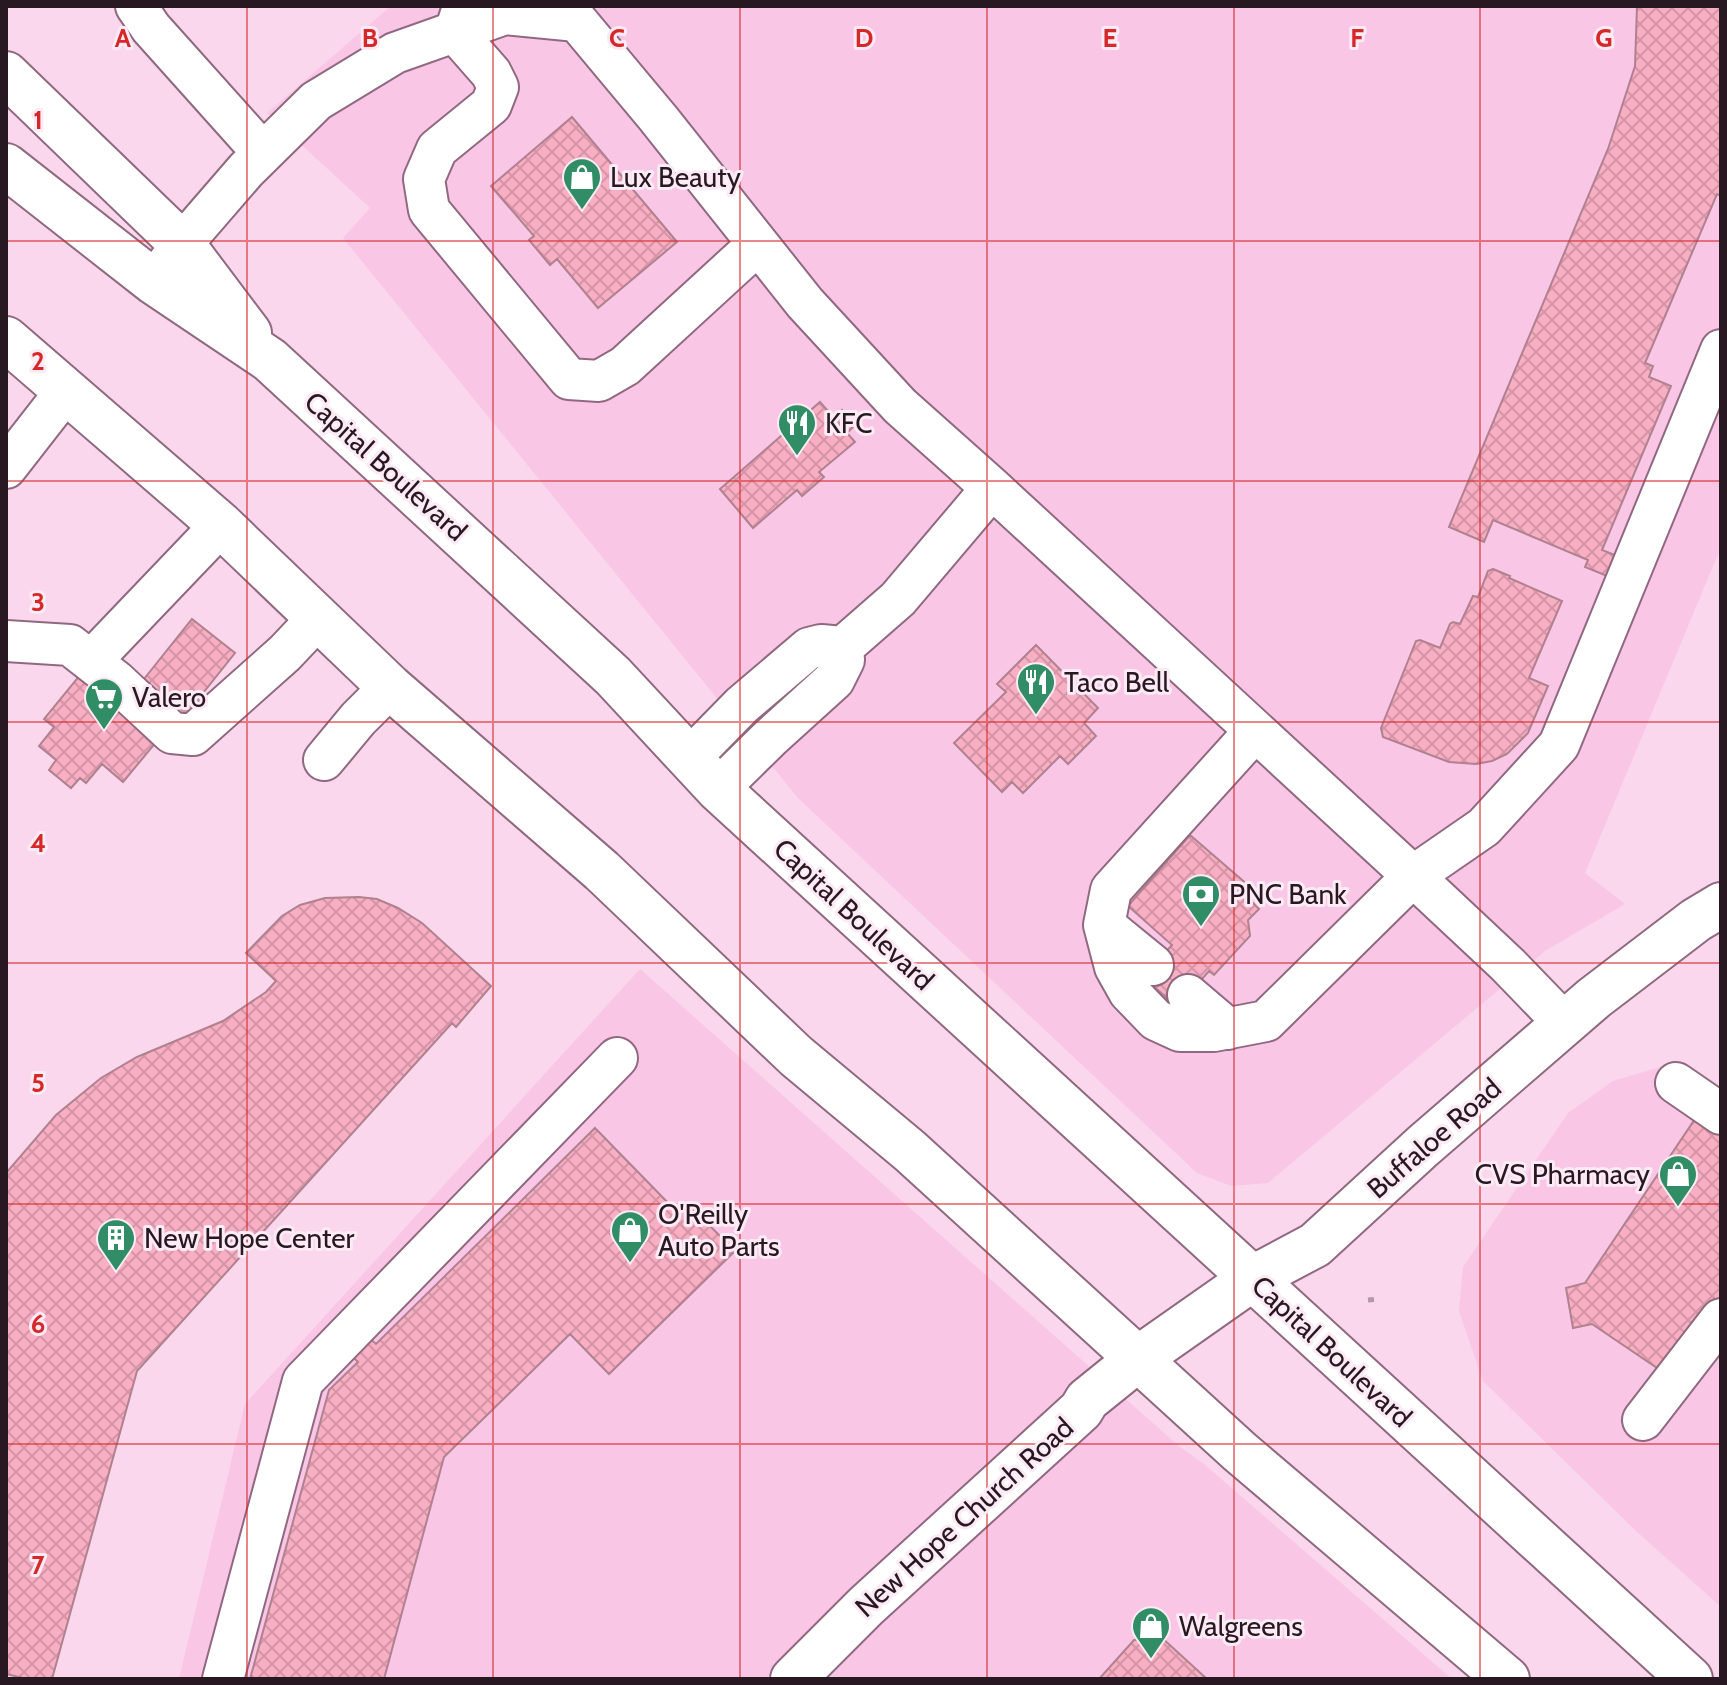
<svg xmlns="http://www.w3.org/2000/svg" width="1727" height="1685" font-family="Cabin,sans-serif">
  <defs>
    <pattern id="building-cross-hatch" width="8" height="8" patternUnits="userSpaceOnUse" patternTransform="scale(2)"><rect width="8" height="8" fill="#f8aec3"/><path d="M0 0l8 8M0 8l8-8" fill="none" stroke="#d595a7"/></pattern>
  </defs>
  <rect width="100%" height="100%" fill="#fad7ec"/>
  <path fill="#f9c6e6" d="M391 6H1721V547L1585 873 1625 904 1545 951 1268 1183 1231 1186 1197 1173 798 798 343 238 370 208 267 113Z
    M640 969 1180 1447 1204 1464 1452 1679H179L245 1404Z
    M1677 1062 1721 1095V1607L1635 1530 1483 1381 1459 1311 1463 1267 1568 1113 1613 1081Z"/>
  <path fill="url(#building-cross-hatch)" stroke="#b0818e" stroke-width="2" d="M1637 6H1721V196L1717 194 1645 363 1653 366 1649 377 1671 386 1602 550 1615 555 1607 576 1585 567 1588 560 1493 520 1484 542 1449 527 1608 149 1635 66Z
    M572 117 677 242 598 308 557 259 550 265 529 240 534 236 491 186Z
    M820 402 834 418 842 410 855 425 847 433 855 442 819 472 824 477 802 496 797 490 753 528 720 489Z
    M1493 569 1510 576 1509 578 1562 601 1529 678 1548 686 1528 733 1507 754 1492 761 1476 764 1449 762 1383 737 1381 728 1416 641 1420 640 1440 648 1450 624 1453 622 1460 624 1473 596 1478 597 1488 571Z
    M192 619 235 653 183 718 140 684Z
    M1036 645 1098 708 1084 723 1096 736 1068 764 1060 756 1023 793 1012 782 1002 792 954 743 1006 692 997 684Z
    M80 675 162 735 123 782 102 764 86 783 80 778 71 788 49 770 56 760 39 746 54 727 44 719Z
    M1190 835 1249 886 1248 898 1259 909 1248 920 1250 936 1214 975 1209 971 1177 1007 1143 977 1172 945 1128 906Z
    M359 897 377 899 398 908 422 923 491 986 456 1027 452 1023 137 1371 52 1679H27L6 1674V1173L56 1115 101 1078 137 1057 223 1021 266 992 276 981 246 953 282 916 300 905 325 898Z
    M1697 1116 1721 1132V1299L1669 1376 1592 1324 1573 1328 1566 1288 1585 1283Z
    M595 1128 676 1211 686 1202 735 1251 609 1374 570 1334 444 1457 384 1679H250L329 1390 358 1362 348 1352 366 1335 376 1344Z
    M1161 1637 1207 1679H1099L1134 1640Z"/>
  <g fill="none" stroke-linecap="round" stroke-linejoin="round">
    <g stroke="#906981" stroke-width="44">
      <path id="minor" d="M136 6 151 28 263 153
        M462 10 455 32 491 73 498 87 491 105 437 149 424 179 429 210 569 379 599 381 625 366 758 244
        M154 282 182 244 246 170 316 101 395 53 505 14 577 21 658 118 805 303 900 406 992 488 1413 876 1508 965 1565 1024
        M6 468 66 391
        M6 641 70 645 116 681 172 733 193 735 285 653 319 617
        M843 647 898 599 992 488
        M91 661 221 525
        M1255 731 1111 890 1104 925 1115 967 1129 992 1156 1020 1180 1031H1214L1266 1021 1413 876 1484 827 1559 745 1721 350
        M690 758 742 705 809 648 821 645 843 647
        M324 760 358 719 390 687
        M718 789 770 738 834 680 844 660 843 647
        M1104 925 1153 965
        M1188 995 1228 1029
        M1676 1083 1721 1114
        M1643 1420 1721 1319
        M223 1679 303 1381 617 1058"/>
    </g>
    <g stroke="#906981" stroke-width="48">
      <path id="major" d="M793 1679 866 1606 1081 1410 1087 1400 1139 1358 1253 1278 1315 1245 1423 1146 1594 998 1696 920 1721 905"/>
    </g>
    <g stroke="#906981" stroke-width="48">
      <path id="highway" d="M6 74 182 244 249 333
        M6 166 154 282 270 360 613 676 718 789 1690 1679
        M6 339 221 525 390 687 602 871 796 1056 910 1151 1240 1452 1507 1679"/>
    </g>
    <path stroke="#b497a9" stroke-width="5" stroke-dasharray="6 6" stroke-linecap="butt" d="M1368 1300 1378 1299"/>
    <use href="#minor" stroke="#fff" stroke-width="40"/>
    <use href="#major" stroke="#fff" stroke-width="44"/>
    <use href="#highway" stroke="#fff" stroke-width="44"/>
  </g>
  <path fill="none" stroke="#d62828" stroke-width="2" stroke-opacity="0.55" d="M247 6V1679M493 6V1679M740 6V1679M987 6V1679M1234 6V1679M1480 6V1679M6 241H1721M6 481H1721M6 722H1721M6 963H1721M6 1204H1721M6 1444H1721"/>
  <defs>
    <g id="shop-pin" transform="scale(2)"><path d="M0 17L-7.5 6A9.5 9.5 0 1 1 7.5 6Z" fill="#308d65" stroke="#fceaf5"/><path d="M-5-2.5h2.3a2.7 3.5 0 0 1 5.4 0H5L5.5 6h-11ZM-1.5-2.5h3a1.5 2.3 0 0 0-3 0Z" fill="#fff"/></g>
    <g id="restaurant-pin" transform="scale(2)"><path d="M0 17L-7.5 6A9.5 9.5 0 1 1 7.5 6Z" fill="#308d65" stroke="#fceaf5"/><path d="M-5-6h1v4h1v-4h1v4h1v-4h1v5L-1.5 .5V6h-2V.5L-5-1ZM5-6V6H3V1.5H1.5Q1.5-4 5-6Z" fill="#fff"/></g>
    <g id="supermarket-pin" transform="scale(2)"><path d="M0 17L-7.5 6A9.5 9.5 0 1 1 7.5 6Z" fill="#308d65" stroke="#fceaf5"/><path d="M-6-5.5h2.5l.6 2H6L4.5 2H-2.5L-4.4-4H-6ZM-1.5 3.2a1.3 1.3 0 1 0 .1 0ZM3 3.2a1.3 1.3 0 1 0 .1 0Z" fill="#fff"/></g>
    <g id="bank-pin" transform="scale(2)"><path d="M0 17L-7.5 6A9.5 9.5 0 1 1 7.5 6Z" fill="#308d65" stroke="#fceaf5"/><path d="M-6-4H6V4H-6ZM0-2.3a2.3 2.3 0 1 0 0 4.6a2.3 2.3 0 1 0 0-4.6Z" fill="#fff"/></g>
    <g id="building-pin" transform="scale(2)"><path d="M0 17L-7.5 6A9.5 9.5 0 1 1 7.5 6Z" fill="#308d65" stroke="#fceaf5"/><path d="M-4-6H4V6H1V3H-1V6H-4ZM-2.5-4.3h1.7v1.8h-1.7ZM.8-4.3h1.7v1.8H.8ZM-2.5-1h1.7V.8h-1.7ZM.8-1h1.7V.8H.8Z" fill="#fff"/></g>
  </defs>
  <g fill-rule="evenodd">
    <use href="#shop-pin" x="582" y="177"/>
    <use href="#restaurant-pin" x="797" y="423"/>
    <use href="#restaurant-pin" x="1036" y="682"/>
    <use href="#supermarket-pin" x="104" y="697"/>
    <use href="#bank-pin" x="1201" y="894"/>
    <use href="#shop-pin" x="1678" y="1174"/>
    <use href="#shop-pin" x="630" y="1230"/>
    <use href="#building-pin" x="116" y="1238"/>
    <use href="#shop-pin" x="1151" y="1626"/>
  </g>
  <g text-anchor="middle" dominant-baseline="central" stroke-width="6" stroke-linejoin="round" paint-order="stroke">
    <g font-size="28" fill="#271822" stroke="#fceaf5" text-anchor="start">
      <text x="610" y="177">Lux Beauty</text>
      <text x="825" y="423">KFC</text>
      <text x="1064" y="682">Taco Bell</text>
      <text x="132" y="697">Valero</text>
      <text x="1229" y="894">PNC Bank</text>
      <text x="1650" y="1174" text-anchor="end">CVS Pharmacy</text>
      <text x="658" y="1214">O'Reilly<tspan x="658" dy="32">Auto Parts</tspan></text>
      <text x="144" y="1238">New Hope Center</text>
      <text x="1179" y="1626">Walgreens</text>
    </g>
    <g font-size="28" fill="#271822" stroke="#fceaf5">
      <text transform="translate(386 466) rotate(42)">Capital Boulevard</text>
      <text transform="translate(854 914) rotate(43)">Capital Boulevard</text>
      <text transform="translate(1434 1138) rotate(-41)">Buffaloe Road</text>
      <text transform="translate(1332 1351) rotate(43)">Capital Boulevard</text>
      <text transform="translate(964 1517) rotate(-42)">New Hope Church Road</text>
    </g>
  </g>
  <g font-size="26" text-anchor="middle" font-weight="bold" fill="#d62828" stroke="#fceaf5" stroke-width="6" stroke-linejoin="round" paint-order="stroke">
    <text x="123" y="47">A</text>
    <text x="370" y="47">B</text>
    <text x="617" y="47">C</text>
    <text x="864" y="47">D</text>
    <text x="1110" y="47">E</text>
    <text x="1357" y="47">F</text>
    <text x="1604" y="47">G</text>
    <text x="38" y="129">1</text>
    <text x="38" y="370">2</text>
    <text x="38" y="611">3</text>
    <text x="38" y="852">4</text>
    <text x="38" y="1092">5</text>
    <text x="38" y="1333">6</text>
    <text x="38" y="1574">7</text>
  </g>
  <rect width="1727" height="1685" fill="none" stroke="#271822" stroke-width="16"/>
</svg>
